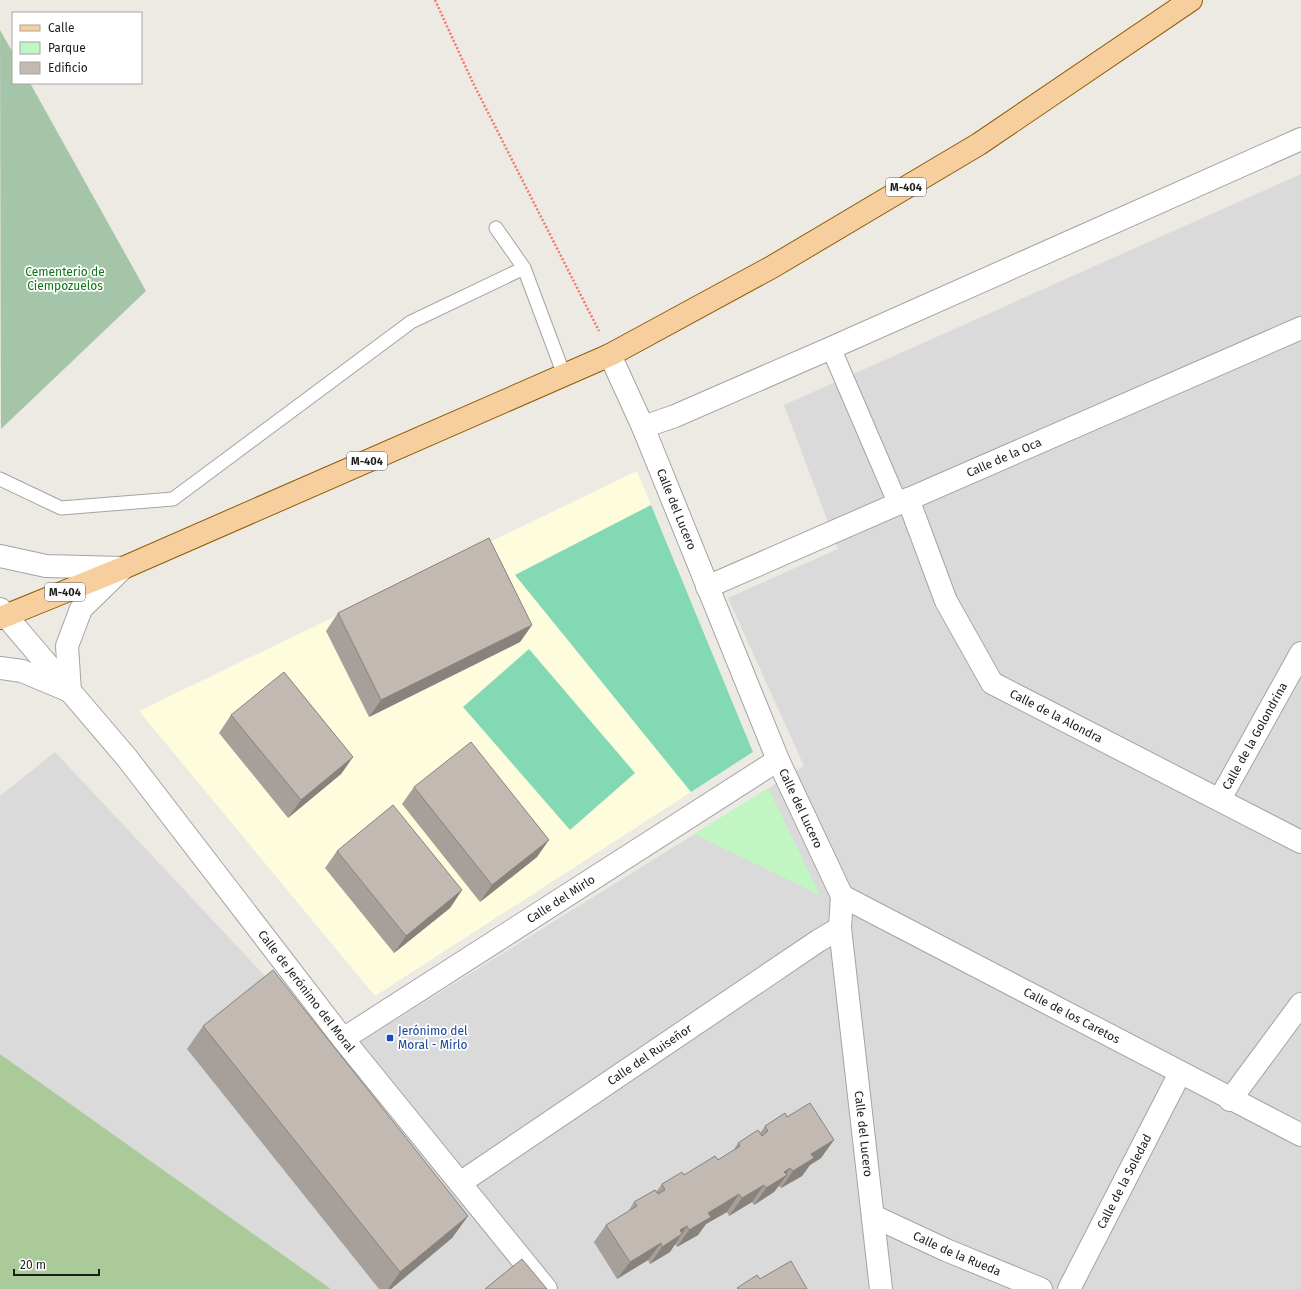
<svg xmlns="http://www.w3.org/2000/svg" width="1301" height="1289" font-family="'Fira Sans',sans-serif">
  <rect width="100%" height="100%" fill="#edeae3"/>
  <path fill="#dbdada" d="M1301 174V1289H331L0 1054V796L55 752 339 1055 804 766 728 598 838 549 784 405Z"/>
  <path fill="#fdfcdc" d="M637 471 753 752 375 996 139 711Z"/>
  <path fill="#aacb99" d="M0 1054 331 1289H0Z"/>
  <path fill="#a5c5a9" d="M0 30 13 53V83H30L146 291 1 429Z"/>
  <path fill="#c1f6c3" d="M768 788 820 895 694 834Z"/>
  <path fill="#84d9b5" d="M651 505 753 752 691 792 515 575Z
    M529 649 635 773 570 830 463 707Z"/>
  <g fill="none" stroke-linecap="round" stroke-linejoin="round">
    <g stroke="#a4a4a4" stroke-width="15">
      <path id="service" d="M496 228 524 268 564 375
        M0 479 61 508 173 499 411 322 524 268"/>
    </g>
    <g stroke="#a4a4a4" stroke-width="21">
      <path id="pedestrian" d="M831 348 898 504"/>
    </g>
    <g stroke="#a4a4a4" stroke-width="24">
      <g id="minor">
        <path id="s1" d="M610 355 643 427 778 760 842 896 840 928 881 1289"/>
        <path d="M643 427 675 416 831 348 1301 139"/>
        <path id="s2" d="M908 499 946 601 992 683 1301 842"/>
        <path d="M0 556 46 566 123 568"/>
        <path id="s3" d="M707 587 1301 328"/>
        <path id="s4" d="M0 609 127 758 343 1039 546 1289"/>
        <path d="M0 668 22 671 65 689"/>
        <path d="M70 692 67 646 81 609 123 568"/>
        <path id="s5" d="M1220 799 1301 653"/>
        <path id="s6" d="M842 896 1301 1135"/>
        <path id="s7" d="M343 1039 778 760"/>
        <path d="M1230 1100 1301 1004"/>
        <path id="s8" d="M460 1183 818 941 840 928"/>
        <path id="s9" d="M873 1216 946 1250 1041 1289"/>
        <path id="s10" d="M1069 1289 1180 1073"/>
      </g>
    </g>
    <g stroke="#8e5d07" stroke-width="24">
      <path id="primary" d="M0 618 123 568 610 355 772 267 979 144 1191 0"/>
    </g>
    <path stroke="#f3786f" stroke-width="2.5" stroke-dasharray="2 2" stroke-linecap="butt" d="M435 0 473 83 599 331"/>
    <use href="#service" stroke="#fff" stroke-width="13"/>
    <use href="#pedestrian" stroke="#fff" stroke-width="19"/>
    <use href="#minor" stroke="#fff" stroke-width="22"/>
    <use href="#primary" stroke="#f7ce9e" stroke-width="22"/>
  </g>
  <path fill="#a79f9a" d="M338 613 532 625 520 642 369 717 326 631Z
    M231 715 353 757 341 774 288 818 219 733Z
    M414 787 537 857 480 902 402 804Z
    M337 851 462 890 450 908 394 953 325 868Z
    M203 1026 468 1216 452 1238 391 1289H379L187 1049Z
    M787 1117 821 1158 810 1165 802 1176 781 1188 779 1186 774 1192 754 1205 752 1202 729 1216 727 1212 706 1224 698 1235 677 1247 675 1244 670 1252 650 1264 648 1260 617 1279 594 1242 606 1225 628 1212 634 1202 656 1192 662 1184 718 1160 733 1151 738 1143 760 1133 765 1126Z"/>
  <path fill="#88827d" d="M532 625 520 642 369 717 381 700Z
    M353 757 341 774 288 818 301 800Z
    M549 840 537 857 480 902 492 885Z
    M462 890 450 908 394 953 406 936Z
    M834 1140 821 1158 810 1165 802 1176 781 1188 793 1171 811 1154Z
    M790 1168 785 1176 787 1175 774 1192 754 1205 766 1188 784 1172Z
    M764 1185 752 1202 729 1216 742 1198Z
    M739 1194 727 1212 706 1224 698 1235 677 1247 689 1230 708 1213Z
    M468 1216 452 1238 391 1289H388L400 1272Z
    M687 1226 670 1252 650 1264 662 1247 680 1230Z
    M661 1243 648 1260 617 1279 630 1262Z"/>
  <path fill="#c2b9b3" stroke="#88827d" d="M489 538 532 625 381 700 338 613Z
    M284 672 353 757 301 800 231 715Z
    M471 742 549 840 492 885 414 787Z
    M393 805 462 890 406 936 337 851Z
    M273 970 468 1216 400 1272 203 1026Z
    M810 1103 834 1140 811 1154 814 1158 793 1171 790 1168 784 1172 787 1175 766 1188 764 1185 742 1198 739 1194 708 1213 711 1217 689 1230 687 1226 680 1230 682 1234 662 1247 661 1243 630 1262 606 1225 637 1206 634 1202 655 1190 658 1194 665 1190 662 1184 682 1172 684 1175 715 1156 718 1160 740 1146 738 1143 758 1130 762 1136 768 1131 765 1126 785 1113 787 1117Z
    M522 1259 547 1289H485Z
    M791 1261 807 1289H738L737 1288 757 1275 760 1279Z"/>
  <rect fill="#1a4fb4" stroke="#fff" stroke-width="1.5" x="386" y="1034" width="8" height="8" rx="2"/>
  <g text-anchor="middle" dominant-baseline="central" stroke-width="3.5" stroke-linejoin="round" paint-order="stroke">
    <g fill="#fff" stroke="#616161" stroke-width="1">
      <rect x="886" y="178" width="40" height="18" rx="3"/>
      <rect x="347" y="452" width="40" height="18" rx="3"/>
      <rect x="45" y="583" width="40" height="18" rx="3"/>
    </g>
    <g font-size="11" font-weight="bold" fill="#1d1d1d">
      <text x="906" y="187">M-404</text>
      <text x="367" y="461">M-404</text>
      <text x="65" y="592">M-404</text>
    </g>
    <g font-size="12" fill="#107515" stroke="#fff">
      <text x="65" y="272">Cementerio de<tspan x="65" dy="14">Ciempozuelos</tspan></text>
    </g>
    <g font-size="12" fill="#1d1d1d" stroke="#fff">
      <text stroke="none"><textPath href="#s3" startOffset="324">Calle de la Oca</textPath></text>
      <text stroke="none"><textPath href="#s1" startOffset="168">Calle del Lucero</textPath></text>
      <text stroke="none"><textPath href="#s2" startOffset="275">Calle de la Alondra</textPath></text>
      <text stroke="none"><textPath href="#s5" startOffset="72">Calle de la Golondrina</textPath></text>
      <text stroke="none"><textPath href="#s1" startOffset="492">Calle del Lucero</textPath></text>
      <text stroke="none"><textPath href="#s7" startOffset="259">Calle del Mirlo</textPath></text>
      <text stroke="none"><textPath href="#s4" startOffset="490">Calle de Jerónimo del Moral</textPath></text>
      <text stroke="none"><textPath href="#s6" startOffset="259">Calle de los Caretos</textPath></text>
      <text stroke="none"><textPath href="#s8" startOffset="229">Calle del Ruiseñor</textPath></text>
      <text stroke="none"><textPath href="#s1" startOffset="828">Calle del Lucero</textPath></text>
      <text stroke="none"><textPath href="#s10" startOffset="121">Calle de la Soledad</textPath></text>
      <text stroke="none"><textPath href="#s9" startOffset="92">Calle de la Rueda</textPath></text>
    </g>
    <g font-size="12" fill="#164399" stroke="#fff" text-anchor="start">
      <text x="398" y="1031">Jerónimo del<tspan x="398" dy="14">Moral - Mirlo</tspan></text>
    </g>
  </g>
  <rect x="12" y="12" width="130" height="72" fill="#ffffff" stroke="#a5a5a5"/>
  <rect x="20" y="25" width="20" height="6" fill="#f7ce9e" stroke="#a5a5a5"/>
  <text x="48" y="32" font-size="12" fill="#1d1d1d">Calle</text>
  <rect x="20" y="42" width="20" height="12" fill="#c1f6c3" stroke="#a5a5a5"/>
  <text x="48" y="52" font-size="12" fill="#1d1d1d">Parque</text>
  <rect x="20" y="62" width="20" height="12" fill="#c2b9b3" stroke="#a5a5a5"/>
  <text x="48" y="72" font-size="12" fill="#1d1d1d">Edificio</text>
  <path d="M14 1269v6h85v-6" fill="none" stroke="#1d1d1d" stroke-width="2"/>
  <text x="20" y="1269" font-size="12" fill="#1d1d1d" stroke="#ffffff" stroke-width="3" paint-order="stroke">20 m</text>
</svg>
